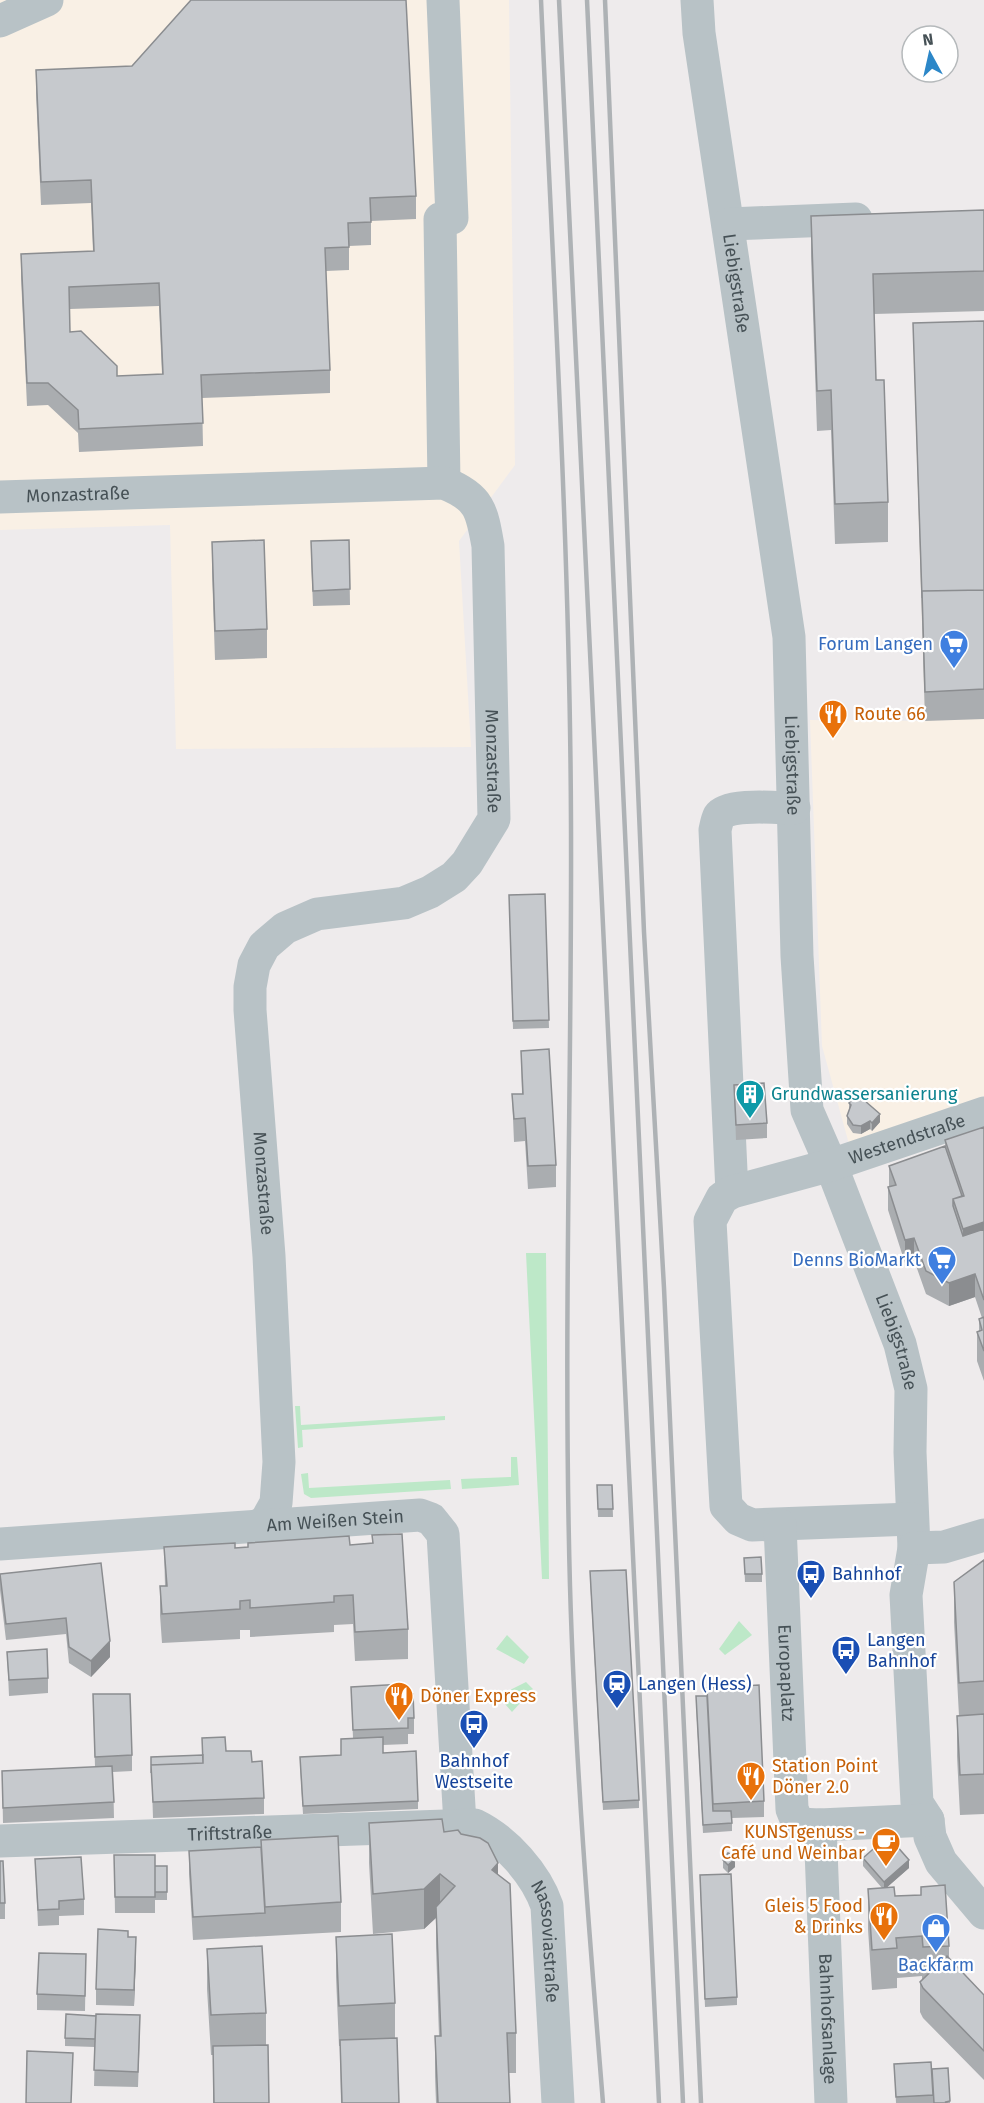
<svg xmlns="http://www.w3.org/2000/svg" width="984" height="2103" font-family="'Fira Sans',sans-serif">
  <rect width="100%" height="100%" fill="#eeebec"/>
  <path fill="#f9f0e5" d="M0 0H509L515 465 459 541 471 747 176 749 170 525 0 530Z
    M984 344V1096L849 1144 822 1046 810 720 925 721 913 346Z"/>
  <path fill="#bde8c8" d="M526 1253H546L549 1579H542Z
    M295 1406H300L301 1425 445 1416V1420L302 1430 303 1447 298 1448Z
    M511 1457H517L519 1485 462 1489 461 1479 511 1477Z
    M308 1473 309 1488 450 1480 451 1489 311 1498 304 1494 301 1474Z
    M739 1621 752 1635 725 1655 719 1649Z
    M507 1635 529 1657 524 1664 496 1649Z
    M526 1682 533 1689 512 1712 498 1696Z"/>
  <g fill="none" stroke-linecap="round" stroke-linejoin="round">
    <g stroke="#b8c2c6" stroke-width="33">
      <path d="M443 0 452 218 440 219 444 483"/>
      <path id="s1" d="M697 0 699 33 789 637 797 956 807 1110 831 1165 900 1344 911 1389 910 1452 914 1548 906 1595 917 1803 928 1820 930 1837 941 1862 984 1913"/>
      <path d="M0 21 47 0"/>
      <path d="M729 224 856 219"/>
      <path id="s2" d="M0 497 444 483C480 497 482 511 488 546L494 819 467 863 454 877 430 892 404 903 317 914 285 928 264 946 254 965 250 987V1010L269 1256 279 1462 276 1503 266 1521 259 1525"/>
      <path d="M732 1192 715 830C716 826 717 820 719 816 727 803 779 808 794 808"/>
      <path id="s3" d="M912 1519 752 1525 738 1519 726 1506 710 1221 722 1198 732 1192 831 1165 984 1113"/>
      <path id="s4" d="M780 1525 792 1809 798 1824 820 1825 928 1820"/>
      <path id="s5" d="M0 1544 420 1515 431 1519 443 1534 460 1824"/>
      <path d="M914 1548 944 1547 984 1535"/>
      <path id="s6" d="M820 1825 831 2103"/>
      <path id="s7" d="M0 1841 475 1825C506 1840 536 1874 547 1906L558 2103"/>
    </g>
    <path stroke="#aeb2b5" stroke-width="4.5" d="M541 0C553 275 570 549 571 824 572 1078 563 1332 570 1586 575 1759 589 1931 603 2103
      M559 0 659 2103
      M587 0 683 2103
      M605 0 644 932 664 1288 701 2103"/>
  </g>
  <path fill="#aaadb0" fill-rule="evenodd" d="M36 70 416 196V219L371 221V245L349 246V270L326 271 330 370V393L202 398 203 446 79 452 78 433 48 405 27 406 21 277V254L93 251 91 203 41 205 36 93ZM159 306 162 374 117 376 70 332V309Z
    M984 210V311L874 314 876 380 888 502V542L835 544 831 430 817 431 811 256V216Z
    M984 321V719L925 721 913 323Z
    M349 540 350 605 313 606 311 557Z
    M212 542 267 629V658L215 660 212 571Z
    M545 894 549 1028 513 1029 509 895Z
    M521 1051 556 1165V1187L528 1189 525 1141 514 1142 512 1094H522Z
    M734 1085 767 1123V1138L736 1140Z
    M849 1103 880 1122 872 1131 870 1129 861 1134 853 1133 847 1124V1116L849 1111Z
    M984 1127V1381L977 1361V1332L979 1331V1319L982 1318 975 1297 949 1306 926 1294 914 1260 905 1263 888 1210V1187H889V1166L945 1146V1140Z
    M597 1485H612L613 1517H598Z
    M372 1535 408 1629V1659L355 1661 353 1624 334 1625V1632L250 1637V1630H240V1639L162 1643 160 1615V1586H165L164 1547 235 1548 350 1545 372 1543Z
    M744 1558 762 1574V1582H745Z
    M984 1560V1814L960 1815 957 1756V1716H959L954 1622V1582Z
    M101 1563 110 1657 91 1677 69 1663 66 1634 6 1640 0 1590V1574Z
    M590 1579 639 1800V1808L603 1810Z
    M7 1652 48 1678V1693L9 1696Z
    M351 1687 404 1694 414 1718V1734H408V1744L383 1745V1753L418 1801V1809L303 1814 300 1765 341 1755 353 1738Z
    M93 1694 132 1755V1771L113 1772 114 1818 3 1823 2 1771 95 1767Z
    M696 1704 764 1801V1817L732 1818V1831L703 1833Z
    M202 1738 226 1751 252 1762 264 1798V1814L153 1818 151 1757 202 1755Z
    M369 1823 444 1832 498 1874 516 2033V2073H509L510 2103H436L435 2076V2036H439L436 1947V1918L424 1929 373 1934 369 1863Z
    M261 1847 341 1902V1932L193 1940 189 1874V1851Z
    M114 1855 155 1884 167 1866V1900H155V1913H115Z
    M863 1858 909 1868 887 1887 895 1896 921 1895V1887L949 1946V1959L984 1995V2080L923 2018 920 2012V1982L922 1980V1976L897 1978V1988L872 1990 868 1929V1889L882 1888 863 1866Z
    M35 1859 84 1899V1915L59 1916V1925L38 1926Z
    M723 1860 735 1867 728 1873 723 1868Z
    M0 1861 5 1903V1919H0Z
    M700 1883 737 1997V2005L705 2007Z
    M128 1937 136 1953 134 2006 96 2005V1989Z
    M336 1937 395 2003V2038L399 2103H341L340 2046H339L336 1977Z
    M207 1949 266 2013V2045L269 2103H213V2055H211L207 1989Z
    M86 1954 85 2011 37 2010V1994Z
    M140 2031 138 2087 94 2086 95 2047 65 2046V2038Z
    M894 2064 932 2069 948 2068 950 2103H896Z"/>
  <path fill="#8b8d90" d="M880 1114V1122L872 1131V1123Z
    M870 1121V1129L861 1134V1126Z
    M984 1222V1252L963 1259V1229Z
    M914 1238V1260L905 1263V1240Z
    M975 1274V1297L949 1306V1283Z
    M110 1641V1657L91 1677V1661Z
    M735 1859V1867L728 1873V1865Z
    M909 1860V1868L884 1890V1882Z
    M498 1863V1903L492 1870Z
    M440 1874V1914L424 1929V1889Z
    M136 1937V1953L134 2006V1990Z"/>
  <path fill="#c6c9cd" stroke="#8b8d90" stroke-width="1.5" fill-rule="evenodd" d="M191 0H406L416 196 370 198 371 222 348 223 349 247 325 248 330 370 201 375 203 423 79 429 78 410 48 383H27L21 254 94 251 91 180 41 182 36 70 132 66ZM159 283 163 374 117 376V366L81 331 70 332 69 287Z
    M984 210V271L873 274 876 380H884L888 502 835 504 831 390 817 391 811 216Z
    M984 321V590L922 591V598L913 323Z
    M264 540 267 629 215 631 212 542Z
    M349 540 350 589 313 591 311 541Z
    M984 590V689L925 692 922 591Z
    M545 894 549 1020 513 1021 509 895Z
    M549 1049 556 1165 528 1166 525 1118 514 1119 512 1094H523L521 1051Z
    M764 1083 767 1123 736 1125 734 1085Z
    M857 1094 880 1114 872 1123 870 1121 861 1126 853 1125 847 1116 851 1105 849 1103Z
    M984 1127V1222L963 1229 953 1199 964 1196 945 1140Z
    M945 1146 962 1196 953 1199V1206L963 1236 984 1229V1300L975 1274 949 1283 926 1271 914 1238 905 1240 888 1187 896 1185 889 1166Z
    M984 1317V1351L977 1332 982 1330 979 1319Z
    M597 1485H612L613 1509H598Z
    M402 1534 408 1629 355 1632 353 1595 334 1596V1602L250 1608V1600L240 1601V1609L162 1614 160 1586H167L164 1547 235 1543V1548L248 1547V1543L349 1536 350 1545 373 1543 372 1535Z
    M761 1557 762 1574H745L744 1558Z
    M984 1560V1681L959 1683 954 1582Z
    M101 1563 110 1641 91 1661 69 1647 66 1618 6 1624 0 1574Z
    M626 1570 639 1800 603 1802 590 1571Z
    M47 1649 48 1678 9 1680 7 1652Z
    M404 1684V1694H413L414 1718H408V1728L353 1730 351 1687Z
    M759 1685 764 1801 713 1804 707 1688Z
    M93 1694H130L132 1755 95 1757Z
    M696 1696H707L713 1811H731L732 1823 703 1825Z
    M984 1714V1774L960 1775 957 1716Z
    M225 1737 226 1751H251L252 1762 262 1761 264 1798 153 1802 151 1765 203 1763 202 1738Z
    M383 1737V1753L416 1751 418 1801 303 1806 300 1757 341 1755V1739Z
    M203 1755V1763L151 1765V1773V1757Z
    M112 1766 114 1802 3 1808 2 1771Z
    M442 1819 444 1832 458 1830 461 1834 480 1838 488 1843 498 1863 492 1870 510 1884 516 2033H507L510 2103H438L435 2036H441L436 1907 455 1886 440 1874 424 1889 373 1894 369 1823Z
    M338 1836 341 1902 265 1907 261 1840Z
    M888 1836 909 1860 884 1882 863 1858Z
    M261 1847 265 1913 193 1917 189 1851Z
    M728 1853 734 1855 735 1859 728 1865 723 1860Z
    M114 1855H155V1897H115Z
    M81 1857 84 1899 59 1901V1909L38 1910 35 1859Z
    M0 1861H3L5 1903H0Z
    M155 1866H167V1892H155Z
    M731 1874 737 1997 705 1999 700 1875Z
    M945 1885 949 1946 923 1947 922 1936 896 1938 897 1948 872 1950 868 1889 894 1887 895 1896 921 1895V1887Z
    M98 1929 128 1931V1937H136L134 1990 96 1989Z
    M392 1934 395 2003 339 2006 336 1937Z
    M262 1946 266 2013 211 2015 207 1949Z
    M39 1953 86 1954 85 1996 37 1994Z
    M947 1956 984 1995V2051L923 1988 920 1982Z
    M66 2014 96 2016 95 2039 65 2038Z
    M96 2014 140 2015 138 2072 94 2070Z
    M397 2038 399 2103H342L340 2040Z
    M268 2045 269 2103H214L213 2046Z
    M27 2051 73 2053 71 2103H26Z
    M931 2062 933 2095 896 2097 894 2064Z
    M948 2068 950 2101 946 2102 947 2103H934L932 2069Z"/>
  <defs>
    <g id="supermarket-pin" transform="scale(1.5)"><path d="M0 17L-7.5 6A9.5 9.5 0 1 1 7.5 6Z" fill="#3f7fe0" stroke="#fff"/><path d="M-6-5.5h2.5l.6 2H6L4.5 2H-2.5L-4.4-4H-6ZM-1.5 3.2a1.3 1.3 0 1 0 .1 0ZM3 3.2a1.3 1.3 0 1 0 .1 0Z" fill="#fff"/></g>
    <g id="restaurant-pin" transform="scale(1.5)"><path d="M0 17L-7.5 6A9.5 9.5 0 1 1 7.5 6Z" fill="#e8710a" stroke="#fff"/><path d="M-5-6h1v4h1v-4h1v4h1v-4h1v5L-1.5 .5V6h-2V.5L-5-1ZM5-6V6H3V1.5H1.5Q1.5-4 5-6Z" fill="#fff"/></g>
    <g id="building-pin" transform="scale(1.5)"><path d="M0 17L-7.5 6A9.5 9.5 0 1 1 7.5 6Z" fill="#0f9aa8" stroke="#fff"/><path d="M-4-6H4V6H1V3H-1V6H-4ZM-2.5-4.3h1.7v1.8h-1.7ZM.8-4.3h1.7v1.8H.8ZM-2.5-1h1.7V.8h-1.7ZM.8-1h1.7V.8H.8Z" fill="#fff"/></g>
    <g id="bus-pin" transform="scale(1.5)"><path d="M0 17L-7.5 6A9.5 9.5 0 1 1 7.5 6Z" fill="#1a4fb4" stroke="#fff"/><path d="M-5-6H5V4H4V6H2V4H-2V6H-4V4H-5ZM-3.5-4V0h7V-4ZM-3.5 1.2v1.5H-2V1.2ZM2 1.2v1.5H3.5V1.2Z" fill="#fff"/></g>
    <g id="station-pin" transform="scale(1.5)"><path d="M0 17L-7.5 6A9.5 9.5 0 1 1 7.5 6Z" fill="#1a4fb4" stroke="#fff"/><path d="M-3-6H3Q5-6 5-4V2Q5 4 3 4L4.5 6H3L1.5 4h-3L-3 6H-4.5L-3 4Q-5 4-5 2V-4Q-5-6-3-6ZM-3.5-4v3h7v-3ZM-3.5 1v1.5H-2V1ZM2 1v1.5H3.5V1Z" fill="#fff"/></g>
    <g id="cafe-pin" transform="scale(1.5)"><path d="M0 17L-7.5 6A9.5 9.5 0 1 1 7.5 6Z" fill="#e8710a" stroke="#fff"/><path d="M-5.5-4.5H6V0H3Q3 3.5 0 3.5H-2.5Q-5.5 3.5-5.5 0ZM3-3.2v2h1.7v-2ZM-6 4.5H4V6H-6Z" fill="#fff"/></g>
    <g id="shop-pin" transform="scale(1.5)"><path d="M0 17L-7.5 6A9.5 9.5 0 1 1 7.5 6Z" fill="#3f7fe0" stroke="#fff"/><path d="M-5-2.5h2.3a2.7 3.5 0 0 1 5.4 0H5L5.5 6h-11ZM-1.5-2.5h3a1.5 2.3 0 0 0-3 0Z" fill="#fff"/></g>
  </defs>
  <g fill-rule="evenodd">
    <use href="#supermarket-pin" x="954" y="644"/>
    <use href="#restaurant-pin" x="833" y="714"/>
    <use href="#building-pin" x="750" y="1094"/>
    <use href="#supermarket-pin" x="942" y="1260"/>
    <use href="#bus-pin" x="811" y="1574"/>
    <use href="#bus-pin" x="846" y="1650"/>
    <use href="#station-pin" x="617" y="1684"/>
    <use href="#restaurant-pin" x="399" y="1696"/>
    <use href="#bus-pin" x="474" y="1724"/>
    <use href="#restaurant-pin" x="751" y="1776"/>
    <use href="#cafe-pin" x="886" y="1842"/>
    <use href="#restaurant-pin" x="884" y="1916"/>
    <use href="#shop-pin" x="936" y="1928"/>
  </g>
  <g text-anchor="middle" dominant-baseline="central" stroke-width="4.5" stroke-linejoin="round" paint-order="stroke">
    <g font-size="18" fill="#465156" stroke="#fff">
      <text stroke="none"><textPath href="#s1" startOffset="286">Liebigstraße</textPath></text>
      <text stroke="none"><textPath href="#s2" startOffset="78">Monzastraße</textPath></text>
      <text stroke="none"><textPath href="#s2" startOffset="742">Monzastraße</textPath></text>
      <text stroke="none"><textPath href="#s1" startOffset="772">Liebigstraße</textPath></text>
      <text stroke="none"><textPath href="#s3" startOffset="699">Westendstraße</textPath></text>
      <text stroke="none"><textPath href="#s2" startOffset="1318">Monzastraße</textPath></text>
      <text stroke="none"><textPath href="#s1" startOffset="1366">Liebigstraße</textPath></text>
      <text stroke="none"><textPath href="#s5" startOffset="336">Am Weißen Stein</textPath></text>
      <text stroke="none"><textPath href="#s4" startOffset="148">Europaplatz</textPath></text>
      <text stroke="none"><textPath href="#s7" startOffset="230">Triftstraße</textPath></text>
      <text stroke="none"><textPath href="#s7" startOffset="621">Nassoviastraße</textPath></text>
      <text stroke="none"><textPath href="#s6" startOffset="194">Bahnhofsanlage</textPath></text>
    </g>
    <g font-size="18" fill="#366cbe" stroke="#fff" text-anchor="end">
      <text x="933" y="644">Forum Langen</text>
      <text x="921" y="1260">Denns BioMarkt</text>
      <text x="936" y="1965" text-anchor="middle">Backfarm</text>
    </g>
    <g font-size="18" fill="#c56008" stroke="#fff" text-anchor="start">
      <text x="854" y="714">Route 66</text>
      <text x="420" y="1696">Döner Express</text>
      <text x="772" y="1766">Station Point<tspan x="772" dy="21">Döner 2.0</tspan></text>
      <text x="865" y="1832" text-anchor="end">KUNSTgenuss -<tspan x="865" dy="21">Café und Weinbar</tspan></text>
      <text x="863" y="1906" text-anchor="end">Gleis 5 Food<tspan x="863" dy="21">&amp; Drinks</tspan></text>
    </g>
    <g font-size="18" fill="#0d838f" stroke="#fff" text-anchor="start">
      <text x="771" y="1094">Grundwassersanierung</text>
    </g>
    <g font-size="18" fill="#164399" stroke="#fff" text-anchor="start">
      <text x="832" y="1574">Bahnhof</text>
      <text x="867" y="1640">Langen<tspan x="867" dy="21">Bahnhof</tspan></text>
      <text x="638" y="1684">Langen (Hess)</text>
      <text x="474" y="1761" text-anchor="middle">Bahnhof<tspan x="474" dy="21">Westseite</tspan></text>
    </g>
  </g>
  <g transform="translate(930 54) rotate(352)"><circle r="28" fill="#ffffff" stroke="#b5b9bb" stroke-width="1.5"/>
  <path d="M0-4.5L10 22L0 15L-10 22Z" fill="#2c87c8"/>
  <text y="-9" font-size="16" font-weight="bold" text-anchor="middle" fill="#465156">N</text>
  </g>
</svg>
